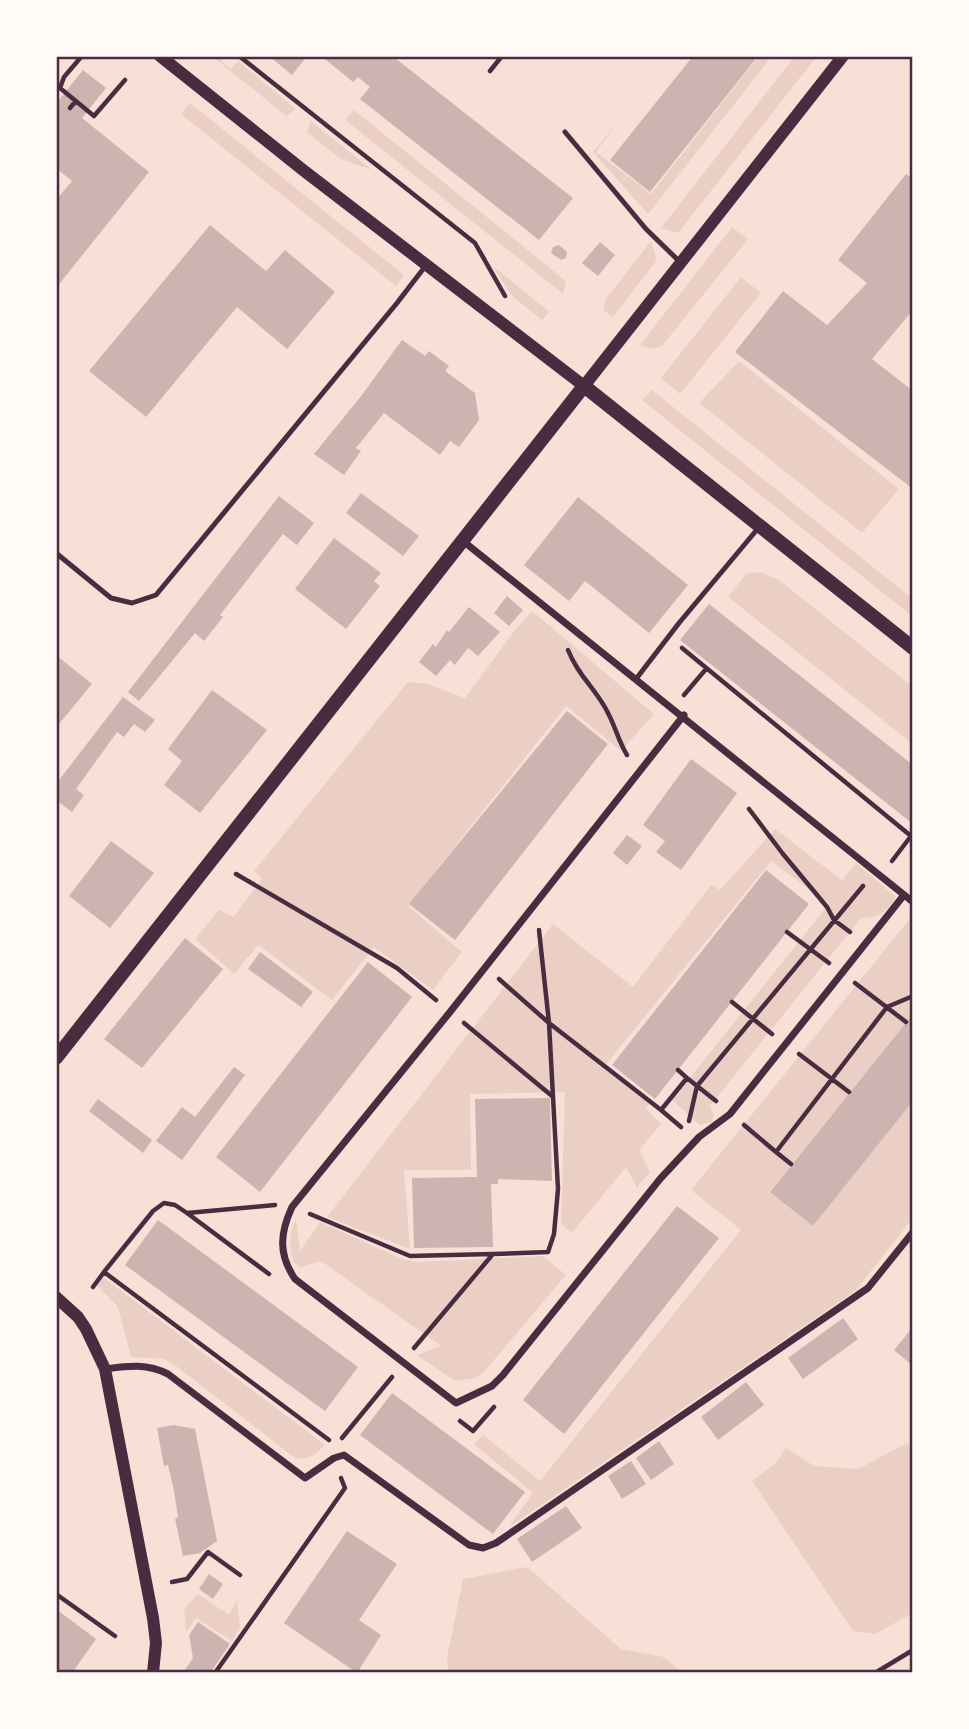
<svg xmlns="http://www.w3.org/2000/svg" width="969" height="1729" font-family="Mulish,sans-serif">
  <rect width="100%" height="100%" fill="#f7e1d7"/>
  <path fill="#ebcfc5" d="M212 56H215L231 69 238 61 296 109 286 116Z
    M759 56H772L648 214 593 152 618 122 596 152 651 194Z
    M795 56H817L678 233 661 228Z
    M190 103 404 275 396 286 181 114Z
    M354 110 566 281 563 294 345 120Z
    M311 121 372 170 340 159 307 132Z
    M732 227 748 239 662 346 653 349 640 345Z
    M651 241 657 260 613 317 603 310 606 299Z
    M493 266 549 312 542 320 511 295Z
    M741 277 761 293 680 394 661 378Z
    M739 361 899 489 862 533 699 403Z
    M652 390 913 599V617L642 400Z
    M760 572 779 580 913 687V744L728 597 746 574Z
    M532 611 654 714 621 751 566 706 408 906 462 952 433 990 374 947 332 1000 258 945 234 974 195 939 219 910 234 917 262 878 254 871 408 682 428 684 465 698 515 630Z
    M775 829 842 880 856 863 896 897C886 912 879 918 861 918L710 1106 714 1116 712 1122 700 1125 672 1100 829 904 771 861 603 1068 649 1104 646 1109 661 1124 639 1150 650 1172 637 1187 626 1167 572 1233 561 1224 565 1092 470 1094 471 1170H404L410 1249 327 1217 553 924 633 987 711 885 720 890Z
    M912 916 913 1014 770 1191 813 1226 913 1101V1218L855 1291 509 1527 533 1493 474 1444 483 1435 540 1481 741 1230 691 1190Z
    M296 1220 300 1251 320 1222 402 1259 418 1262 543 1256 566 1275 484 1372 475 1378 455 1381 417 1355 441 1346 321 1261 301 1267 294 1263C289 1248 288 1234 296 1220Z
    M103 1277 325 1445C316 1454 309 1460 295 1458L176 1366 164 1359 131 1357 118 1307 97 1285Z
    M907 1443 913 1452V1613L875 1634 853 1631 752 1481 775 1464 786 1448 814 1466 858 1469Z
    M527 1567 621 1649 664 1657 682 1673H448L447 1657 463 1579Z
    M198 1594 229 1615 237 1599 240 1628 232 1641 196 1618 186 1632 184 1609Z"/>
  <path fill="#ccb4b1" d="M269 56H307L292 75Z
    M327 56H388L393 60 395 58 573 198 539 240 360 99 370 87 358 77 353 82 325 59Z
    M693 56H758L650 192 610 160Z
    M83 70 106 88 82 118 149 172 56 288V200L72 181 56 168V97L59 100Z
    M906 174 913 179V310L872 359 913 391V489L735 352 783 291 827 325 867 283 838 260Z
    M210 225 266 271 285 250 335 292 287 349 237 307 146 417 89 371Z
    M600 242 615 255 598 276 582 263Z
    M559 245 567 252 566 258 561 260 551 253 553 247Z
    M402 340 425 356 429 351 449 366 445 371 475 393 479 420 459 447 450 441 440 455 384 413 356 448 361 451 344 475 314 454 362 395Z
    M361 493 419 536 403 556 346 513Z
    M279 496 314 523 297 545 283 534 220 615 223 617 204 641 195 633 139 701 128 692Z
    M578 497 688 585 649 633 585 581 569 601 524 565Z
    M334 538 381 573 374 581 380 586 346 629 295 589Z
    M507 596 523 610 509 626 494 613Z
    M709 604 913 765V824L680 640Z
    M469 607 500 632 478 656 468 648 455 665 450 660 436 676 419 662 433 644 436 647 447 630 449 632Z
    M56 655 92 684 59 724 56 721Z
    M212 690 267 730 200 813 164 785 182 761 168 749Z
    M123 697 155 720 145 732 134 724 124 737 117 732 76 789 84 795 72 812 56 800V784Z
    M567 711 608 744 455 940 409 904Z
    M691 759 737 793 681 870 656 852 665 841 643 825Z
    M627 835 642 846 627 865 613 853Z
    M111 841 154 873 110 928 69 896Z
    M766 870 809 904 655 1099 612 1065Z
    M185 938 223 969 142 1068 104 1039Z
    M260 952 313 992 301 1007 248 969Z
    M368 962 412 997 260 1192 216 1157Z
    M913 1014V1101L813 1226 770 1192Z
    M234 1067 245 1075 182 1160 156 1141 182 1107 195 1117Z
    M550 1098 552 1181 498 1179V1184H491L493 1247 414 1248 412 1178 477 1177 475 1099Z
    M98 1099 152 1140 143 1153 89 1111Z
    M677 1206 719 1238 564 1434 523 1400Z
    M158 1220 358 1367 325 1411 125 1265Z
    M843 1318 858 1339 803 1379 788 1358Z
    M913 1327V1366L894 1350Z
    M746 1382 764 1405 718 1440 701 1417Z
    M392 1393 525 1492 493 1534 360 1435Z
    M174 1425 195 1429 217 1541 200 1553 183 1556 175 1519 178 1517 174 1491 168 1465 164 1466 157 1428Z
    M659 1441 674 1464 651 1480 636 1458Z
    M631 1461 646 1484 622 1499 608 1476Z
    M566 1506 582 1528 532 1562 517 1539Z
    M347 1531 397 1564 359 1620 381 1635 357 1673 284 1623Z
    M209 1574 223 1584 213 1599 199 1589Z
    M56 1609 96 1639 72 1673H56Z
    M198 1622 230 1644 210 1673H183L193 1658 189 1635Z"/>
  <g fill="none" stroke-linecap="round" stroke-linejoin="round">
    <path stroke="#4a2c40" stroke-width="4.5" d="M82 56 64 77 60 88 94 116 125 80
      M239 56 475 243 505 296
      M490 71 502 56
      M70 108 75 102
      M682 648 911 836 892 861
      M568 650C578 676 598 691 609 715 616 729 619 742 627 755
      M684 695 706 669
      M749 809 783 854 827 907 834 920 850 932
      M236 874 397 968 436 1000
      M539 930 549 1023 661 1110 687 1078 716 1101
      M787 932 829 963
      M855 983 906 1022
      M732 1002 772 1034
      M464 1023 552 1096
      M799 1054 849 1092
      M678 1070 687 1078
      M661 1110 681 1127
      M689 1121 697 1086 863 886
      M744 1125 776 1152 887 1007 913 996
      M776 1152 791 1164
      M310 1214 410 1256 492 1254
      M104 1272 153 1211 164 1203 175 1205 187 1213
      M269 1274 187 1213 275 1205
      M93 1287 104 1272 329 1440
      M414 1348 493 1254 548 1252 554 1234 558 1189 549 1023 499 979
      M460 1421 473 1431 494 1407
      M342 1438 392 1377
      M172 1582 187 1579 208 1552 240 1575
      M56 1594 115 1636
      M215 1673 345 1488 341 1478
      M875 1673 913 1650"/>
    <path stroke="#4a2c40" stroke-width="5" d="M565 132 646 229 680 262
      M56 553 111 598 132 603 156 595 397 303 427 264
      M636 679 679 623 760 526"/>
    <path stroke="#4a2c40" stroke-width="7" d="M463 541 913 902
      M684 715 450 1012 292 1207C280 1233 278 1254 295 1279L456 1403 492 1386 503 1375 660 1179 699 1137 730 1114 904 895
      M105 1369C128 1366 146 1363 168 1374L305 1478 334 1458 344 1455 469 1545 483 1548 496 1543 868 1288 913 1232"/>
    <path stroke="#4a2c40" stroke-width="12" d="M160 56 303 170 584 386 843 56
      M56 1297 78 1317 86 1329 105 1369 153 1618 156 1643 153 1673"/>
    <path stroke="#4a2c40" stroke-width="14" d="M56 1058 584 386 913 648"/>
  </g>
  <rect width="969" height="1729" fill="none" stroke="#fffaf5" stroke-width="116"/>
  <rect x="58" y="58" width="853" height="1613" fill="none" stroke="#4a2c40" stroke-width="2.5"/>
</svg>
